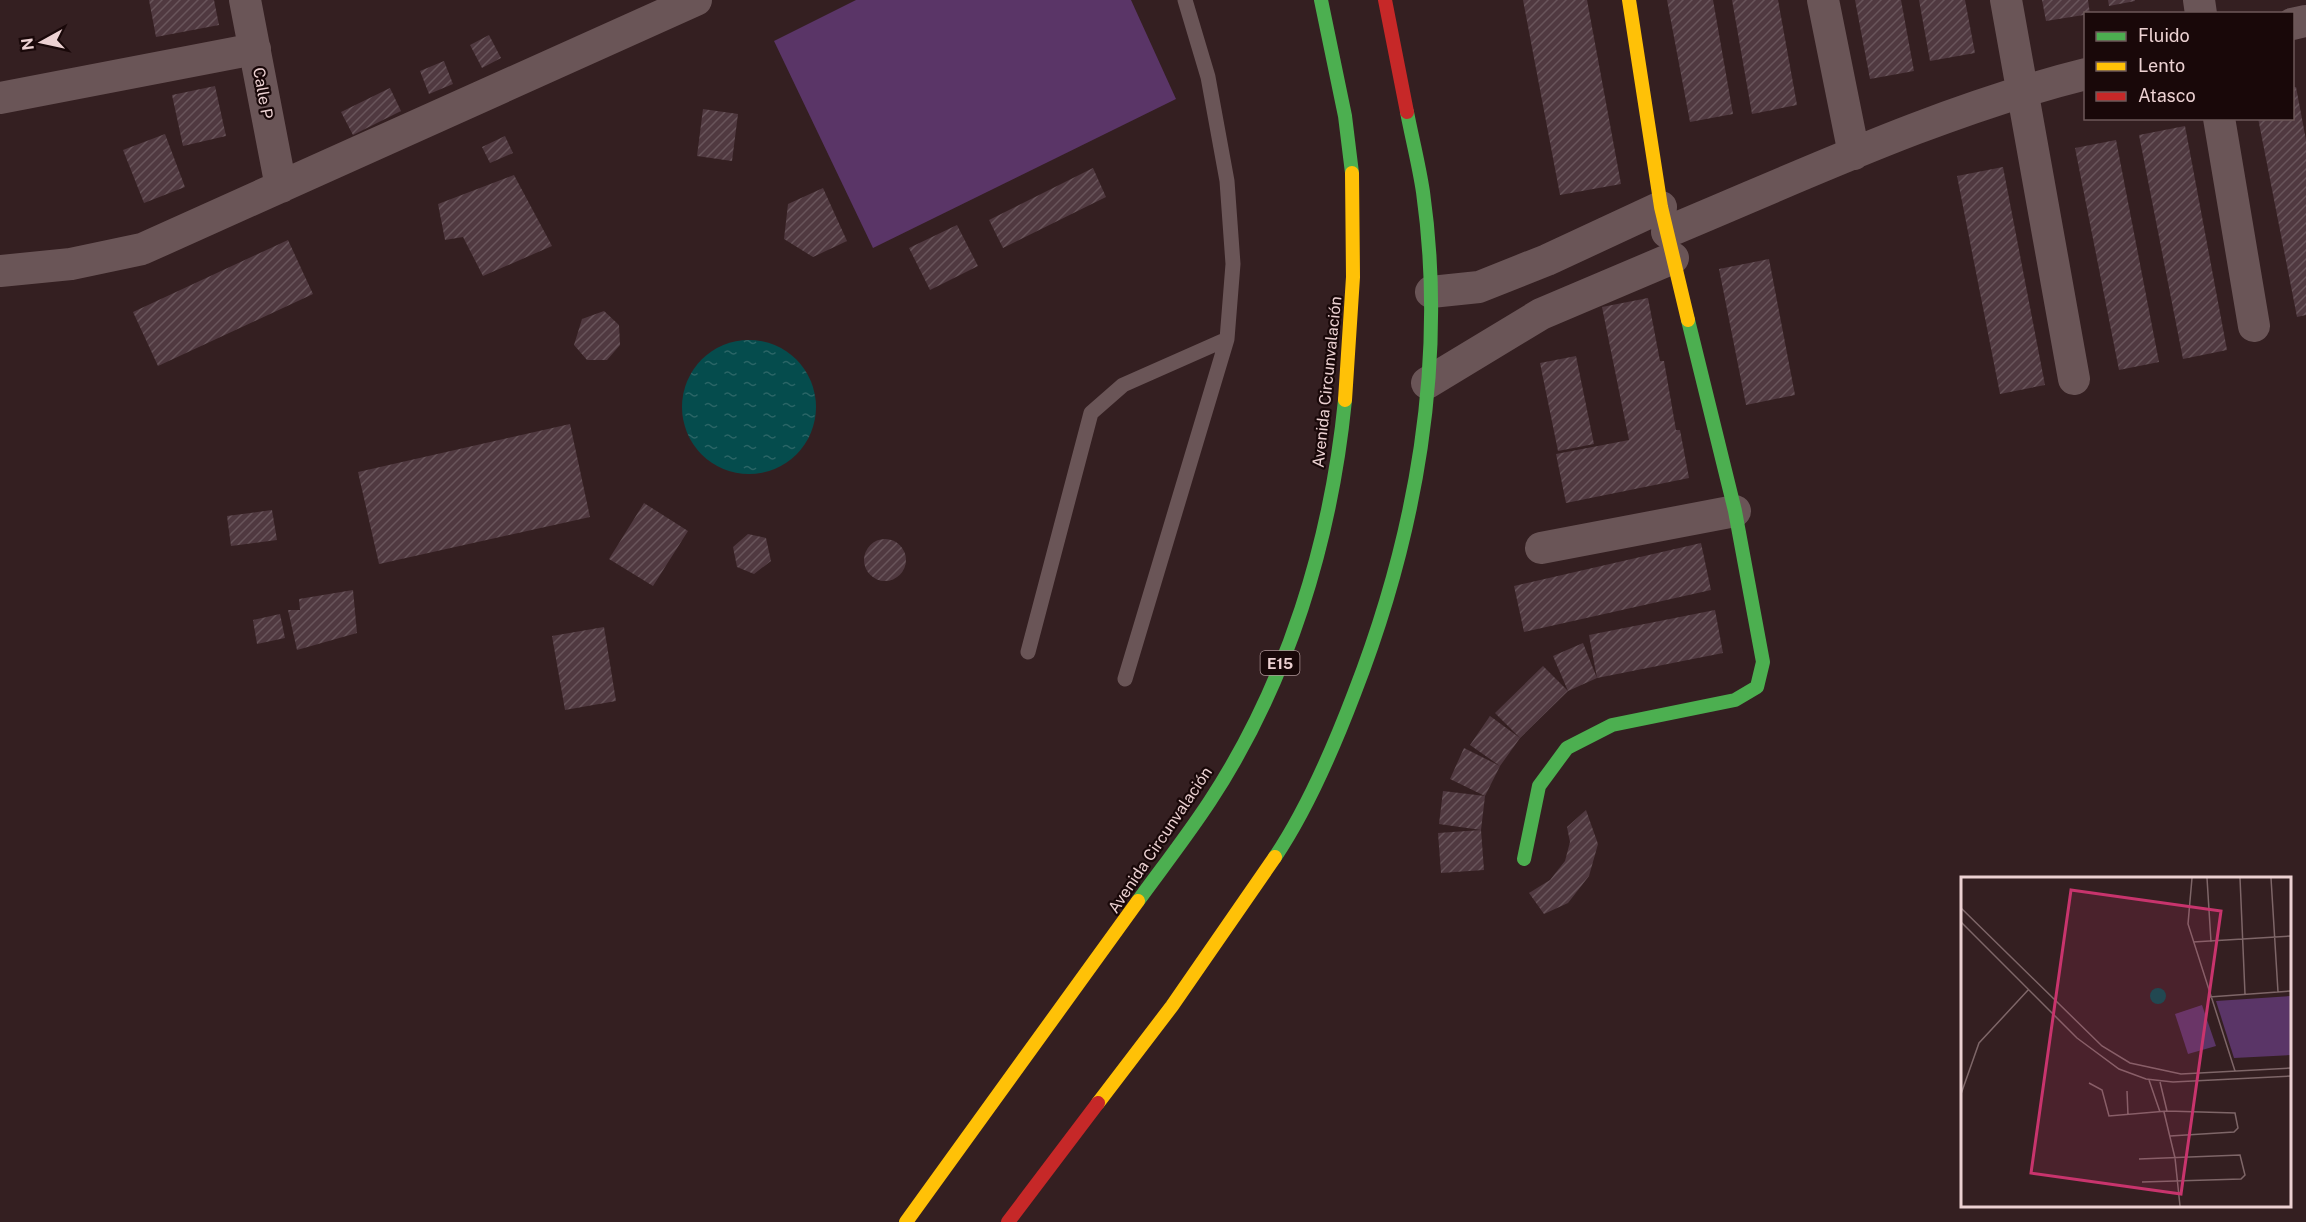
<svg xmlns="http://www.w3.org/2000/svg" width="2306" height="1222" font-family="'Public Sans',sans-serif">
  <defs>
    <pattern id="water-ripples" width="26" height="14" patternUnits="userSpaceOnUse" patternTransform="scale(1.5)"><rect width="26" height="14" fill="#054c4d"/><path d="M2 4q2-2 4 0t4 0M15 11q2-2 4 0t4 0" fill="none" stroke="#2a6566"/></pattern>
    <pattern id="building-hatch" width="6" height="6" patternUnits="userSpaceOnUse" patternTransform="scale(1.5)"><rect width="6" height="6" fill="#503940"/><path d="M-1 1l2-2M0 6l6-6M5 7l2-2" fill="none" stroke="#69555b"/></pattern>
  </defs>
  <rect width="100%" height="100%" fill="#341f21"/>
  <path fill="#5a3567" d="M856 0H1131L1176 99 873 248 774 41Z"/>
  <path fill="url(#water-ripples)" d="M682 407a67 67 0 1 1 134 0a67 67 0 1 1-134 0Z"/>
  <path fill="url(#building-hatch)" d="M149 0H214L219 25 156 37Z
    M1523 0H1587L1621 184 1560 195Z
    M1667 0H1713L1733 114 1690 122Z
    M1732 0H1778L1797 105 1752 114Z
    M1855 0H1901L1914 71 1870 79Z
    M1919 0H1965L1975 53 1930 61Z
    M2042 0H2088L2090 14 2046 21Z
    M2108 0H2135V1L2109 6Z
    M489 35 501 58 482 68 470 45Z
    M444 61 453 84 429 94 420 71Z
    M215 86 226 136 183 146 172 95Z
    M2292 87H2296L2306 140V315L2297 317 2258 118H2292Z
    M390 88 401 111 353 135 341 112Z
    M703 109 738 114 732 161 697 156Z
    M2185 126 2227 350 2183 359 2139 135Z
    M165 134 185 187 144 203 123 150Z
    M505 136 513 153 490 163 482 147Z
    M2116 140 2159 362 2119 370 2075 148Z
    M2003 167 2045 385 2000 394 1957 176Z
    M1093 168 1106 197 1003 248 989 220Z
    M514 175 552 246 483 276 463 237 445 240 438 204Z
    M823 188 847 241 813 257 784 239 788 204Z
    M957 225 978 266 930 290 909 248Z
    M288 240 313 294 158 366 133 312Z
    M1769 259 1795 395 1746 405 1719 269Z
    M1648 298 1660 361H1664L1676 430H1680L1689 478 1566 503 1556 454 1629 440 1602 307Z
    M604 311 619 325 620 345 607 360H587L574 345 582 319Z
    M1576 356 1594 444 1558 451 1540 363Z
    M570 424 590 517 379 564 358 472Z
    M644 503 688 531 653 586 609 559Z
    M272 510 277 540 231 546 227 516Z
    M748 534 766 538 771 561 754 574 737 567 733 547Z
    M864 560a21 21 0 1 1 42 0a21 21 0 1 1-42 0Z
    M1701 543 1711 590 1524 632 1514 586Z
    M353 590 357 633 297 650 288 610H300L299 599Z
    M1715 610 1723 653 1597 678 1589 635Z
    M280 614 285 638 257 644 253 620Z
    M604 627 616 701 565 710 552 636Z
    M1583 643 1597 678 1568 691 1553 656Z
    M1543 666 1568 691 1520 738 1495 713Z
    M1490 716 1520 738 1500 766 1485 796 1450 779 1464 748 1500 766 1470 745Z
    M1443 791 1485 796 1481 830 1484 870 1441 873 1438 833 1481 830 1439 824Z
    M1586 810 1598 844 1589 876 1568 903 1544 914 1529 893 1550 880 1565 861 1570 842 1567 827Z"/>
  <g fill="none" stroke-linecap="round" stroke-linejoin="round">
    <path stroke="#6a5557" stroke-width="15" d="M1028 652 1091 413 1123 385 1227 339
      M1125 679 1227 339 1233 264 1227 181 1208 77 1185 0"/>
    <path stroke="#6a5557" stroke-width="32" d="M245 0 281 187
      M1823 0 1854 154
      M2006 0 2074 379
      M2199 0 2201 14
      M2292 24 2306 21
      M0 98 255 49
      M2219 118 2254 326
      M1667 232C1804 175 1941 110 2086 74
      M0 271 71 264 142 249 696 0
      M1431 292 1479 287 1547 260 1661 207
      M1427 383 1541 314 1673 258
      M1541 548 1735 511"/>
    <path stroke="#4caf50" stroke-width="14" d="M1321 0 1345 116 1352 173
      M1275 857C1308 808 1333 749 1354 694 1416 535 1447 362 1423 192 1419 165 1412 138 1407 112
      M1524 859 1539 786 1567 748 1612 725 1735 700 1757 687 1763 662 1735 511 1688 320
      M1138 901C1162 868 1187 836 1210 801 1288 682 1331 541 1345 400"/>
    <path stroke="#ffc107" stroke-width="14" d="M1629 0 1661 207 1688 320
      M1345 400 1353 277 1352 173
      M1098 1103 1172 1006 1275 857
      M906 1222 1138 901"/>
    <path stroke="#c62828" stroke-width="14" d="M1385 0 1407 112
      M1008 1222 1098 1103"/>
  </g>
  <g text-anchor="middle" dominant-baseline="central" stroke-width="4.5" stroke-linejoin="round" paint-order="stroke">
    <rect fill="#190809" stroke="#ad9596" stroke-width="1.5" x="1260.5" y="651" width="39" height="24" rx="4.5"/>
    <g font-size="15" font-weight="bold" fill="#ecd1d2">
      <text x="1280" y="663">E15</text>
    </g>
    <g font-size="16" fill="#ecd1d2" stroke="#190809">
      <text transform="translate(263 93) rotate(80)">Calle P</text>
      <text transform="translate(1327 382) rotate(-84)">Avenida Circunvalación</text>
      <text transform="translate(1160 840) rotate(-56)">Avenida Circunvalación</text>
    </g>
  </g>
  <g transform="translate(1961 877)">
    <rect width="330" height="330" fill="#341f21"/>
    <path d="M330 119V178L273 181 255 124Z" fill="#5a3567"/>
    <path d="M241 128 255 169 227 177 214 137Z" fill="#5a3567"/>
    <path d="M189 119a8 8 0 1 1 16 0a8 8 0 1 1-16 0Z" fill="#054c4d"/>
    <path fill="none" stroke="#7e6668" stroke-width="1.5" d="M231 1 227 47 274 194M246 1 250 65M279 1 284 117M310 1 317 115M0 31 141 169 169 186 220 197 330 191M0 45 116 161 158 192 185 202 212 205 330 199M232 65 330 59M248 120 330 114M188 203 199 235M199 205 206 234M128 206 141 213 148 239 206 234 274 236 277 251 273 255 209 259M166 214 167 238M0 217 18 166 68 112M203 235 214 281 219 329M178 282 279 278 284 298 280 302 181 305"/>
    <path fill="#c8346d" fill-opacity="0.15" stroke="#c8346d" stroke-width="3" d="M110 13 260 34 220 317 70 296Z"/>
    <rect width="330" height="330" fill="none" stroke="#ecd1d2" stroke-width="3"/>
  </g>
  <rect x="2084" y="12" width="210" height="108" fill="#190809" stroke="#6d5859" stroke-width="1.5"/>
  <rect x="2096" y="32" width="30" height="9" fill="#4caf50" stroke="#6d5859" stroke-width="1.5"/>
  <text x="2138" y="42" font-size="18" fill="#ecd1d2">Fluido</text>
  <rect x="2096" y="62" width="30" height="9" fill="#ffc107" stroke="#6d5859" stroke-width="1.5"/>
  <text x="2138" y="72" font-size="18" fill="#ecd1d2">Lento</text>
  <rect x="2096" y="92" width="30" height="9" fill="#c62828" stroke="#6d5859" stroke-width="1.5"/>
  <text x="2138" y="102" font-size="18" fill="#ecd1d2">Atasco</text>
  <g transform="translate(42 42) rotate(262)" stroke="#190809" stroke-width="4.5" paint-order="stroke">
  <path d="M0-4.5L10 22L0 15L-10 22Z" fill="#ecd1d2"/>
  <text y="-9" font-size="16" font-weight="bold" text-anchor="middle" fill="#ecd1d2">N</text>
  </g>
</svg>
